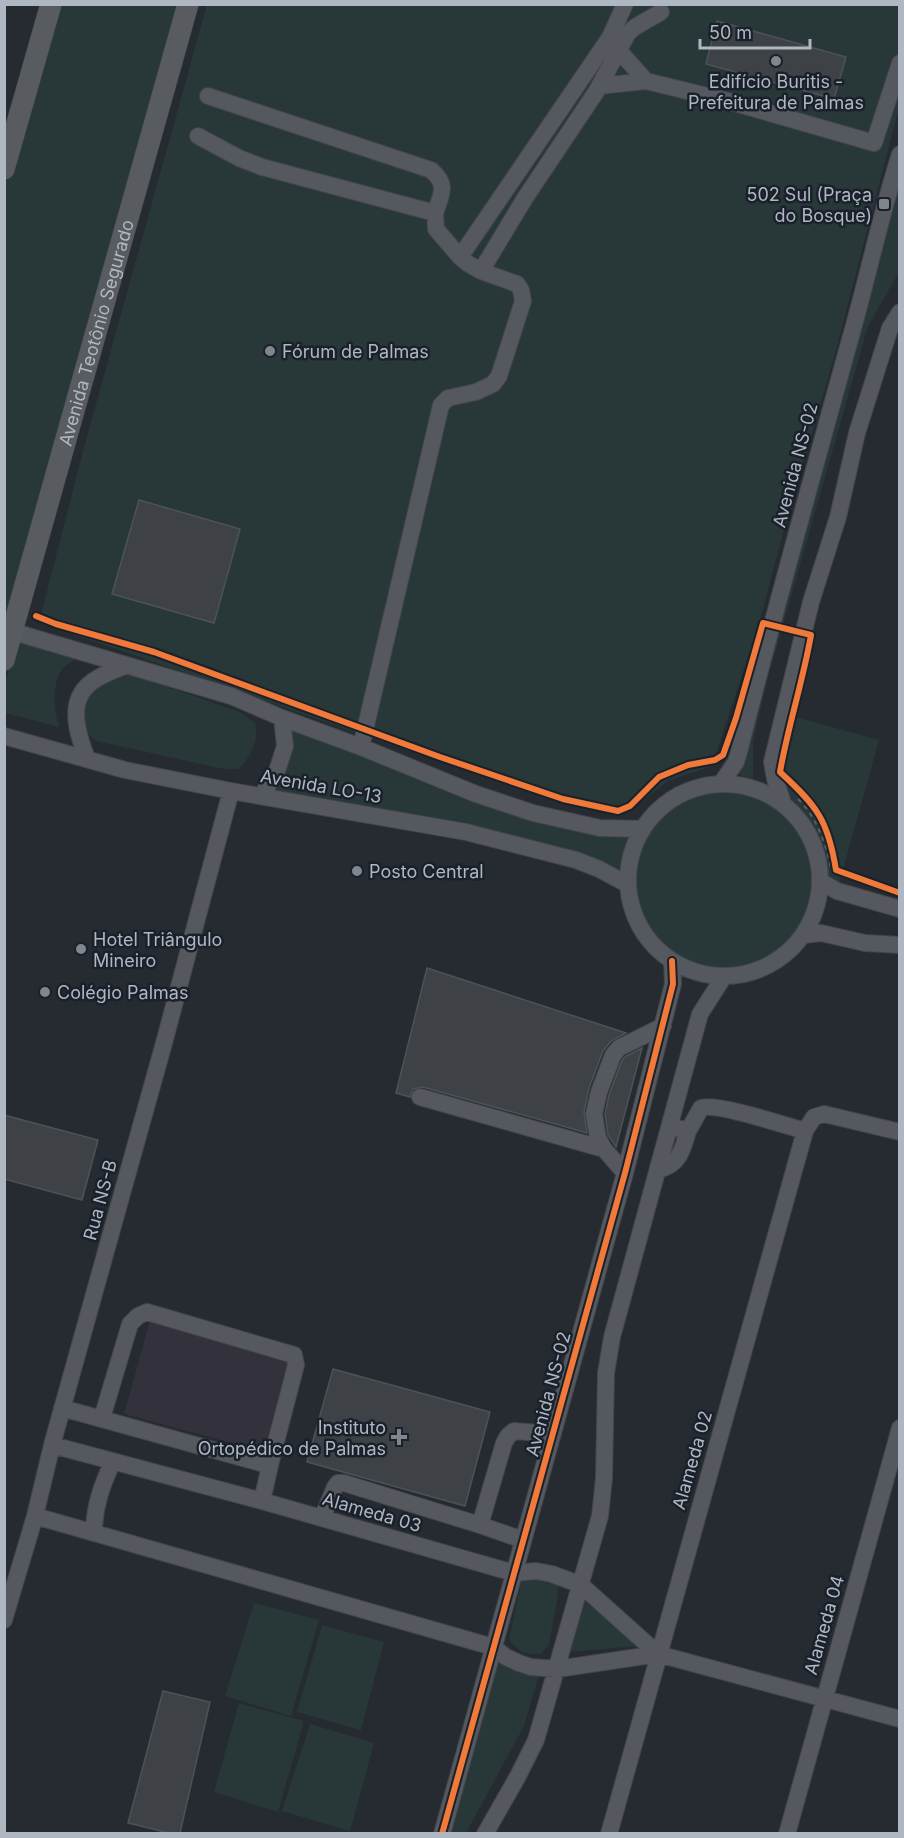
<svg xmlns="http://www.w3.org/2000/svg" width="904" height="1838" font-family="Inter,sans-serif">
  <rect width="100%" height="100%" fill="#262b31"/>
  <path fill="#32313c" d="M151 1317 290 1359 265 1452 124 1414Z"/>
  <path fill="#283839" d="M51 5H188L5 628V175Z
    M207 5H899V108L835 354 786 522 760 620 712 766 668 781 641 802 616 816 497 782 39 622 86 440Z
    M899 172V272L868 326 767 681 753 742V779L721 769 742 727Z
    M16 641 78 657C73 661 65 665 62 669 51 687 54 709 59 727L5 713V684Z
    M101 668 115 669 240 712 255 723C259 742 251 755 239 769H224L96 741 79 727C76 696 67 682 101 668Z
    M784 714 879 740 837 891 820 881 816 910 783 958 744 976 723 978 672 961 633 914 627 884 562 856 262 795 281 760V727L361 747 499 807 643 829 679 795 722 782 782 799 775 779Z
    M538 1576 557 1583 558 1595 549 1644 541 1654C525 1655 519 1652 509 1640L522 1578Z
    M584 1601 639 1646 569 1652Z
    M254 1603 319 1620 291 1716 225 1696Z
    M322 1625 384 1642 361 1730 297 1712Z
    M497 1663 539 1675 524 1726 466 1833 449 1834Z
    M239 1703 304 1721 278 1812 214 1792Z
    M310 1724 374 1743 350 1831 282 1811Z"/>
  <path fill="#3e4247" stroke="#4d5259" stroke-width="1.5" d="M717 21 846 57 834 99 706 64Z
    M139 500 240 529 214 623 112 594Z
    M427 968 626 1033 611 1041 603 1051 589 1088 584 1112 587 1133 423 1087 413 1089 410 1097 396 1093Z
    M642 1048 616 1147 608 1135 605 1114 609 1095 622 1060 626 1056Z
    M4 1115 98 1140 82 1200 4 1179Z
    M333 1369 490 1412 465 1506 307 1462Z
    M163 1691 210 1702 180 1833H169L128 1823Z"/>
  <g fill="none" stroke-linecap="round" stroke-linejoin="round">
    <g stroke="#424549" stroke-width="18">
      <path id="minor" d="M613 44 646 81
        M599 86 646 81 724 100 874 143 900 63
        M198 136 239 158 262 167 435 213C442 194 448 184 431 170L208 96
        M460 257 610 37 625 4
        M481 271 525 198 596 92 628 33 635 27 661 12
        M4 629 231 696 282 718 361 747 476 794 533 813 600 828 643 829
        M4 736 125 770 231 791 466 832 576 860 599 869 627 884
        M361 747 441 405 448 398 476 392 493 384 499 376 523 301 521 290 517 284 481 271 467 263 460 257 436 229 435 213
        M87 759C80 740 70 713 81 694 89 679 110 672 125 666
        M722 782 736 762 740 748C774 612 812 478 849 343 867 281 880 217 900 154
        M628 880a96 96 0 1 1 192 0a96 96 0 1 1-192 0Z
        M262 795 277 771 285 746 282 718
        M782 800 775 779 772 762 811 602 838 517 857 433 890 328 900 312
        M820 881 837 891 900 909
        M804 935 821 933 865 943 900 945
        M420 1097 604 1149
        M670 1126 688 1131 701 1108C715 1102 787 1126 805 1131
        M658 1170C680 1164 682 1151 688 1131
        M625 1173 604 1149 598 1138 594 1114 599 1092 613 1055 619 1048 663 1026
        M62 1408 264 1464 271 1461 296 1365 294 1355 147 1312 138 1316 130 1324 102 1418
        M52 1445 262 1501 514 1573 536 1571 552 1574 581 1585 658 1654
        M262 1501 271 1461
        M35 1516 493 1647 506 1657 519 1663 531 1667 557 1669 658 1654 900 1719
        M322 1518 335 1487 338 1483H344L480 1525
        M94 1533C94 1506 102 1485 113 1461
        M523 1540 480 1525 504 1443 508 1436 514 1431 553 1434
        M4 1620 35 1516 52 1445 164 1043 231 791
        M442 1834 625 1173 673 984 672 961
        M485 1834 518 1776 536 1740 600 1516 604 1478 606 1373 612 1337 700 1014 723 978
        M609 1834 805 1131 814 1117 824 1114 900 1132
        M787 1834 900 1428"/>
    </g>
    <g stroke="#43474e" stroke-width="22">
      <g id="major">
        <path d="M4 169 51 4"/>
        <path id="s1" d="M4 660 188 4"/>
      </g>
    </g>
    <path stroke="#5a5e63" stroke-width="2" stroke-dasharray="4.5 4.5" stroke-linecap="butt" d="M798 799C817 818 826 843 831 869"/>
    <use href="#minor" stroke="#55595f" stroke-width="16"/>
    <use href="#major" stroke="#585b60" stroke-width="21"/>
    <g stroke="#1b212a" stroke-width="10">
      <path id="cycleway" d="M36 616 56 624 154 652 440 757 563 799 618 811 630 806 659 777 688 765 715 760 723 755 736 718 763 623 811 635C803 681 788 726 780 772 817 806 828 820 836 870L900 893
        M442 1834 625 1173 673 984 672 961"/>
    </g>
    <use href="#cycleway" stroke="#f17a3a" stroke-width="6"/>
  </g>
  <g fill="#7f868f" stroke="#1b212a" stroke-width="2">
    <circle cx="776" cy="61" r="6"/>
    <rect x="878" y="198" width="12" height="12" rx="3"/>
    <circle cx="270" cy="351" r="6"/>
    <circle cx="357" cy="871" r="6"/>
    <circle cx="81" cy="949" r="6"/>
    <circle cx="45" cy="992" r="6"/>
    <path d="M396 1428h6v6h6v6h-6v6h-6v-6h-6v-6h6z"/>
  </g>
  <g text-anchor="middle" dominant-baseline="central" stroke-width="5" stroke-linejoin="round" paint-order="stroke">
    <g font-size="18" fill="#afb7c2" stroke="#1b212a" text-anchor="start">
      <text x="776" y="81" text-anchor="middle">Edifício Buritis -<tspan x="776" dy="21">Prefeitura de Palmas</tspan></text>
      <text x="872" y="194" text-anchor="end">502 Sul (Praça<tspan x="872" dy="21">do Bosque)</tspan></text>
      <text x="282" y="351">Fórum de Palmas</text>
      <text x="369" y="871">Posto Central</text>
      <text x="93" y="939">Hotel Triângulo<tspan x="93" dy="21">Mineiro</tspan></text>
      <text x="57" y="992">Colégio Palmas</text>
      <text x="386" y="1427" text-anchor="end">Instituto<tspan x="386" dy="21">Ortopédico de Palmas</tspan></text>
    </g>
    <g font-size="18" fill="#afb7c2" stroke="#1b212a">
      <text stroke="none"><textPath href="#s1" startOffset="340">Avenida Teotônio Segurado</textPath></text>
      <text transform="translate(795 465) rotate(-75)">Avenida NS-02</text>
      <text transform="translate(321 786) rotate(10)">Avenida LO-13</text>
      <text transform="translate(100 1200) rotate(-75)">Rua NS-B</text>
      <text transform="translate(548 1394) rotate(-75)">Avenida NS-02</text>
      <text transform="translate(692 1460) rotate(-74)">Alameda 02</text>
      <text transform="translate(372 1512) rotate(16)">Alameda 03</text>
      <text transform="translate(824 1625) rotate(-74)">Alameda 04</text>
    </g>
  </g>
  <rect width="904" height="1838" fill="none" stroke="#afb7c2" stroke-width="12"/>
  <path d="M700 39v9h110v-9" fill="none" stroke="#afb7c2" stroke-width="3"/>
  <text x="709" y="39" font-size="18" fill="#afb7c2" stroke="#1b212a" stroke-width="4.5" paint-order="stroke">50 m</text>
</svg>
